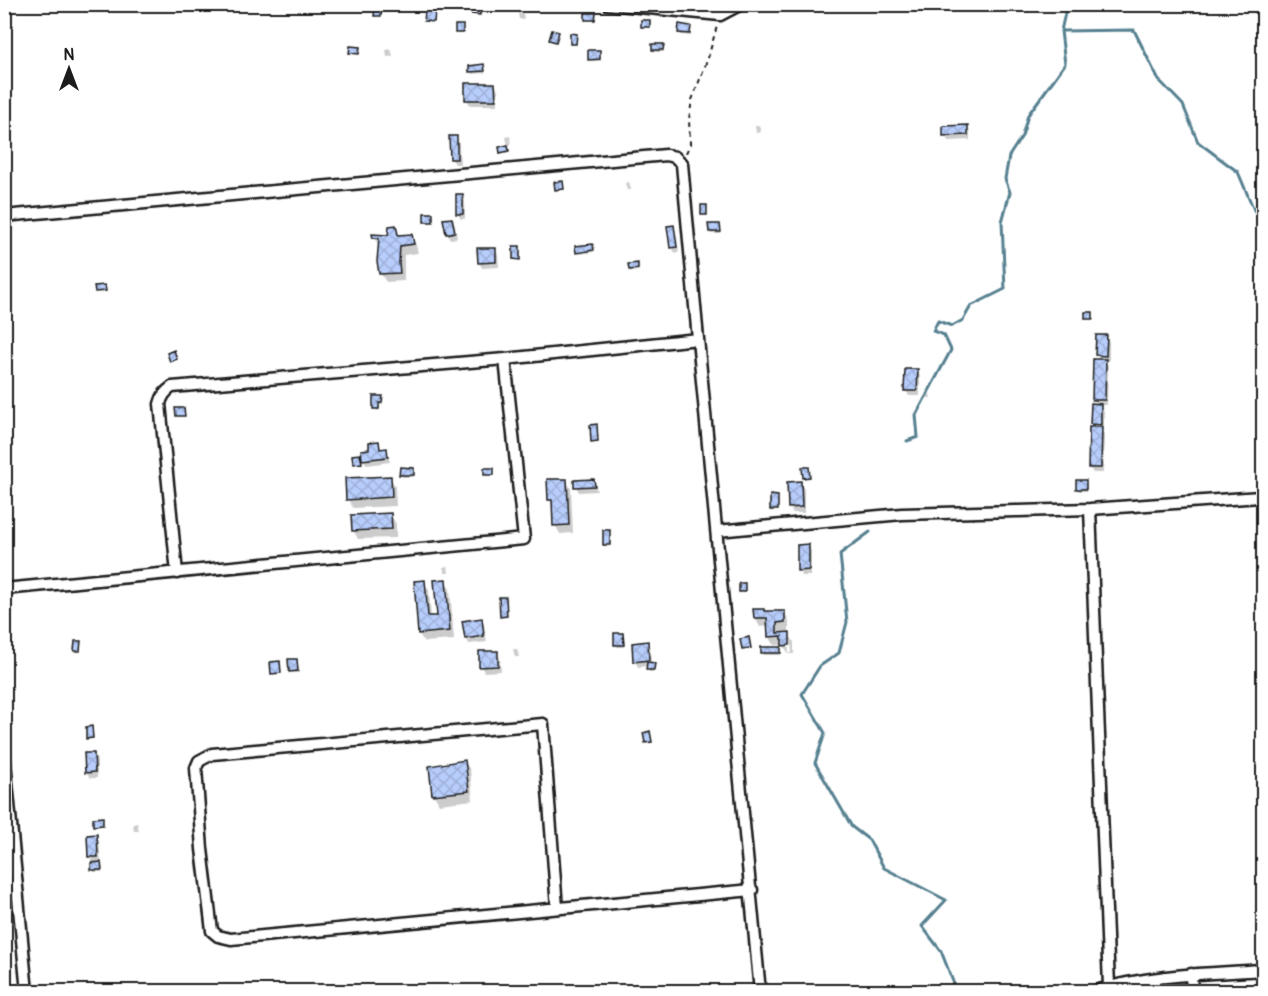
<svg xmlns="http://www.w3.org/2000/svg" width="1268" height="996" font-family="Pangolin,sans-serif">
  <defs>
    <pattern id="building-cross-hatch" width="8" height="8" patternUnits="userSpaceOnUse" patternTransform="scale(1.5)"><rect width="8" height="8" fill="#b7cdfb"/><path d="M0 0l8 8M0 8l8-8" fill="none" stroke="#9dafd7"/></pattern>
  </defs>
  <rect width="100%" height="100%" fill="#fff"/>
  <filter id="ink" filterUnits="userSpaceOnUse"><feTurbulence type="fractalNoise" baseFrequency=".0167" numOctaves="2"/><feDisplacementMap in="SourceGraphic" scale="12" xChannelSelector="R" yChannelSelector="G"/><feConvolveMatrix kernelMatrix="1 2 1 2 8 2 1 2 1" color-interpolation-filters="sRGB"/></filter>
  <g filter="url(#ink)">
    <path fill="#0003" fill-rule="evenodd" d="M403 4H409V11H404Z
      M518 13 523 14 524 20 519 19Z
      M690 27 691 36 681 35 680 33Z
      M663 46 664 52H655L653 50Z
      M391 49 393 56 387 57 386 50Z
      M599 51 601 61H591L590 59Z
      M483 66 485 73 472 74 471 72Z
      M495 84 498 90V105H470L467 100Z
      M759 125 761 132 756 133 755 126Z
      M967 127 970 132V140L948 141 945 135Z
      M510 136 511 145 508 146 506 137Z
      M456 137 459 143 460 164H455L451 158Z
      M629 182 631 190H627L625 183Z
      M462 196 465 201V219H461L457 213Z
      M452 219 455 225 457 238 450 239 447 233Z
      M720 225 721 234H711L710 232Z
      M395 227 400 235 411 236 416 245 418 253 404 255V281L386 282 380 273V247L374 238 389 237Z
      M673 227 676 232 679 252 675 253 672 247Z
      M593 248 594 252 579 254 578 252Z
      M495 249 498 255 499 267 482 268 479 262Z
      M637 264 639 271 631 272 630 270Z
      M1106 337 1109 342V361H1105L1108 366 1107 405H1100L1104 411 1103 430H1101L1104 434 1103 473H1093L1089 467 1095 429 1092 424 1097 405 1094 399 1100 361 1097 355Z
      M917 370 920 376V396H909L906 391Z
      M926 390H929L931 398H927Z
      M382 398 383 405H380L379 411 376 410 374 408Z
      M378 443 382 450H386L390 462 367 465 363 459Z
      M413 470 414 477H402L401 474Z
      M390 477 395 486 396 506 353 508 348 499Z
      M566 480 571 489 573 533 560 534 555 525 554 508 550 500Z
      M594 480 597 491 579 492 576 487Z
      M1086 481 1087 491H1078L1077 488Z
      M800 483 804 489V513H793L789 507Z
      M391 515 396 524V538L358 539 353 530Z
      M808 546 811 551V576H802L799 570Z
      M448 566 449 573H445L443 567Z
      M445 580 450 589 454 640 424 642 419 634 424 582 429 590 431 618 439 617Z
      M755 611 764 613 784 612 789 621V631H787L794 642V654H789L783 645H774L769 636V626L760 627 755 618ZM788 641H791L792 653H789Z
      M481 620 484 625 487 642 469 644 466 639Z
      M615 634H622L624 647H617Z
      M647 643 650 648 651 664 655 666V672H649L648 666 638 667 635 661Z
      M762 648H780L781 655H764Z
      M513 649H517L519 657H515Z
      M497 652 500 658 501 671 484 672 481 666Z
      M297 660 299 673H291L290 671Z
      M93 754 97 760V778H90L86 772Z
      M464 761 470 770 473 800 439 804 434 795 430 767Z
      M137 823 139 831H134L133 824Z
      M96 836 99 841 102 872H94V864L89 857Z"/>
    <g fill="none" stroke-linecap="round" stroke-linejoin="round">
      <path stroke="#568090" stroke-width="3" d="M1061 31 1134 30 1158 79 1183 105 1198 142 1238 172 1254 210 1264 222
        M907 441 918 437 916 415 951 350 944 335 933 331 938 321 952 326 963 320 971 306 1005 289 1002 222 1010 192 1005 179 1009 156 1022 136 1028 115 1065 64 1061 31 1067 4
        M870 532 840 554 847 622 839 653 820 666 802 694 825 733 815 763 852 827 869 840 884 868 946 900 922 926 941 951 957 992"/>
    </g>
    <path fill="url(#building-cross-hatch)" stroke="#1c1c1c" stroke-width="1.5" d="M375 7H382L381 16H374Z
      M472 7 481 8 480 15 471 14Z
      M425 11 435 12 434 22 424 21Z
      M585 13H596L595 20H585Z
      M641 20H650V27H641Z
      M679 24 691 26 690 34 678 33Z
      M455 25H463V33H455Z
      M552 30 559 32 556 42 549 40Z
      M570 33 577 34 576 44H570Z
      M652 44H664L663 50H652Z
      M350 46 360 47 359 54 349 53Z
      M588 50H600V59L588 60Z
      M484 64 485 71 469 72V66Z
      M465 83H495L496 100H465Z
      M968 125V135L943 136V126Z
      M449 136H457V159H450Z
      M508 145 509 151 500 153 499 147Z
      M563 181 564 189 555 190 554 182Z
      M456 194H463V214H456Z
      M701 205H707V215H701Z
      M424 213H433V222H424Z
      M452 218 455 232 446 234 443 219Z
      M708 224H720L721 232H709Z
      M396 225 398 235 412 234 414 244 400 246 399 263 400 273 379 274 377 261 379 238H373L372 234 388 235 389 226Z
      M674 225 677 247 670 248 667 226Z
      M593 244 594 250 576 253 575 246Z
      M513 246H520V260L513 259Z
      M477 248H496V262L478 263Z
      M638 263V269L629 270 628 264Z
      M105 285 106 291 95 292 94 286Z
      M1085 312H1093V319H1085Z
      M1096 335H1107L1106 356 1095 355Z
      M174 350 177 359 170 362 167 353Z
      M1093 359H1106L1105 400H1092Z
      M905 369H918L917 391H904Z
      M373 396H383L382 403H379V409H373Z
      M1091 403 1101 404V425L1090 424Z
      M175 408H184L185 416H176Z
      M597 424 598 441 591 442 590 425Z
      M1089 427H1102L1101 468H1088Z
      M379 441 380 449 387 448 388 457 362 460 361 450 369 449V442Z
      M360 454 362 463 353 464 352 455Z
      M400 467 414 468V475H399Z
      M802 467H809L810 477 803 478Z
      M484 468H494V475H484Z
      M391 476 392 497 346 500 345 478Z
      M547 479H567L569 525 553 526 552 500H548Z
      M594 479 595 486 574 487V480Z
      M1076 480H1086V489H1076Z
      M801 481 802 507 788 508 787 482Z
      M770 495 778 496V510H770Z
      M391 513 392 529 352 531 351 515Z
      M603 530H610V545H603Z
      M809 544V570L797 571V545Z
      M446 579 450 631 418 634 414 581 425 580 428 616H437L434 580Z
      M739 583H745V592H739Z
      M499 597H506L507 616 500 617Z
      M753 609H764V611H785V622L777 623V633L790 632V645L782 646V636L768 637 767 618H754Z
      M482 618 484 636 465 639 462 621Z
      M614 633H623L624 645H614Z
      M749 637 751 648 742 649 740 639Z
      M75 641H81L80 651H74Z
      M648 641 649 660 633 662 632 643Z
      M761 647H781V653H761Z
      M479 651H498V666L479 667Z
      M288 659H297L298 671 289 672Z
      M280 661 281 673 271 674 270 662Z
      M647 662 655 663 654 670H646Z
      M92 726 93 738 86 739V727Z
      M650 731 652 742 645 743 643 733Z
      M84 753H94L95 772 85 773Z
      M465 760 469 791 432 795 429 766Z
      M103 817V825L93 826V818Z
      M97 834 98 857H88L87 835Z
      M101 862 102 870H91V863Z"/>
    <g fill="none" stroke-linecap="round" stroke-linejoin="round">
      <g stroke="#1c1c1c" stroke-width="15">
        <path id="minor" d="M608 4 720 15 741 4
          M4 216 666 155 675 157 682 164 698 339 505 359 172 387C165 392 162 396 160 404L177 573
          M698 339 760 992
          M1090 509 1109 986
          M717 531 902 514 1090 509 1260 497 1264 498
          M4 589 524 539 505 359
          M4 751 27 992
          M557 908 543 724 212 754 199 761 196 768 202 849 212 931 218 936 231 939 752 890
          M1191 974 1192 992
          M1093 992C1143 975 1211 973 1264 970"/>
      </g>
      <path stroke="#1c1c1c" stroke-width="2" stroke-dasharray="4.5 4.5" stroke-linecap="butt" d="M686 153 690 144 689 119 692 100 708 58 717 26"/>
      <use href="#minor" stroke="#fff" stroke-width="10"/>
    </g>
  </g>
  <rect width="1268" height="996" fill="none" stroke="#fff" stroke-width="24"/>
  <rect x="12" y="12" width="1244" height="972" fill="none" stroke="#1c1c1c" stroke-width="2" filter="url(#ink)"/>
  <g transform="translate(69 69)" stroke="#ffffff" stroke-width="4.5" paint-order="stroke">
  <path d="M0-4.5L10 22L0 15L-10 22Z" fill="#1c1c1c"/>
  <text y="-9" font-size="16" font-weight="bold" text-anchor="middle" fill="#1c1c1c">N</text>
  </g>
</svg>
